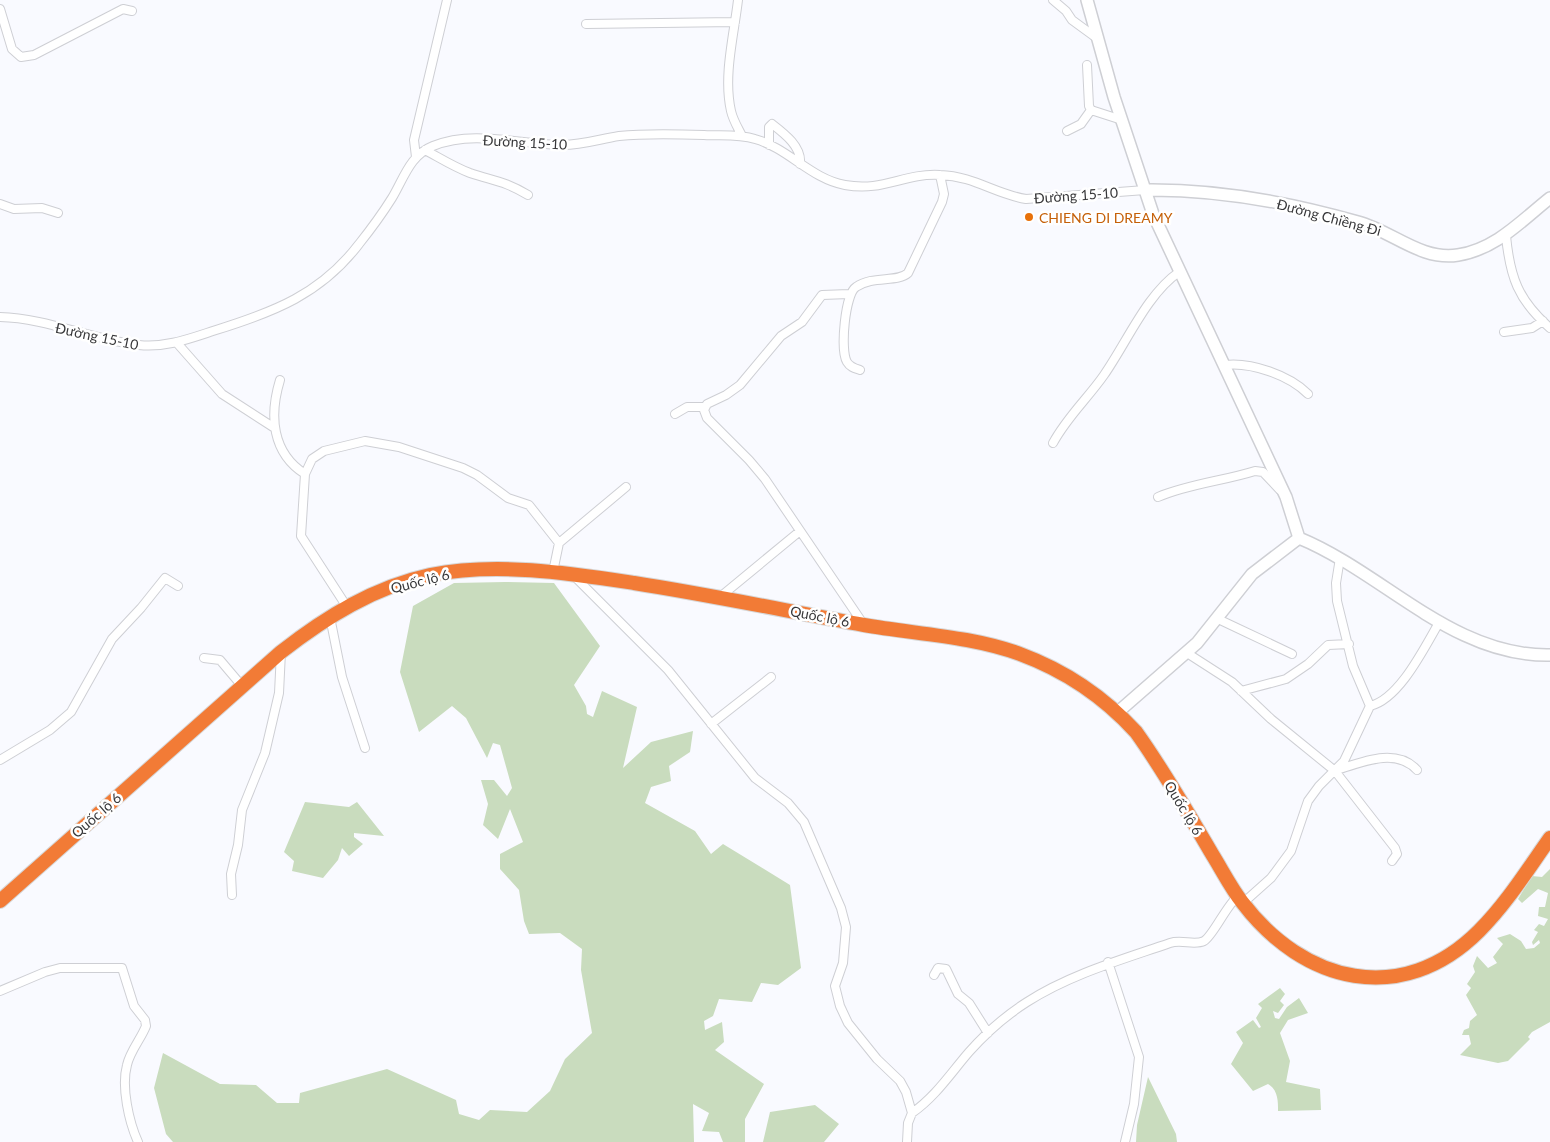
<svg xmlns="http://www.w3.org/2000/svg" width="1550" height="1142" font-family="Lato,sans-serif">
  <rect width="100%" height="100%" fill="#f9faff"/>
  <path fill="#c9dcbe" d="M505 582 554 583 600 646 574 685 586 706 587 714 593 717 602 691 637 707 623 768 651 742 693 731 690 752 669 766 671 781 651 787 645 803 695 831 711 854 723 844 790 885 801 968 778 985 761 983 752 1002 719 999 713 1016 704 1021 705 1030 722 1022 724 1042 715 1050 764 1084 745 1119V1142H723L719 1132 702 1131 709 1113 693 1104 694 1142H173L166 1134 154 1088 163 1053 220 1084 256 1085 277 1103H299L300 1093 387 1069 456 1100 459 1114 479 1120 490 1110 527 1112 550 1091 565 1059 592 1033 581 970 582 949 560 933 529 934 524 921 519 890 500 869V854L523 842 510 809 498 839 483 825 488 804 481 780H494L507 796 512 788 500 745 493 743 487 758 466 718 452 706 419 732 400 672 413 606 454 583Z
    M305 802 349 807 357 802 384 836 354 833V837L363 844 349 856 342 848 338 860 323 878 292 871 294 861 284 852Z
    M1550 869V1022L1532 1032 1528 1037 1530 1039 1508 1061 1498 1063 1460 1055 1471 1044 1469 1035H1462L1464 1030 1469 1028 1470 1021 1477 1015 1466 995 1471 988 1467 984 1475 972 1473 966 1477 956 1488 968 1497 963 1493 957 1503 944 1497 938 1510 934 1521 941 1526 949 1534 948 1540 943 1539 940 1533 945 1532 942 1538 932 1534 930 1539 924 1544 926 1548 919 1538 916 1539 907H1545L1548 893 1538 889 1522 903 1518 899 1532 876 1542 877Z
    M1280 988 1285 994 1280 1001 1284 1005 1278 1013 1273 1011 1275 1018 1279 1019 1287 1007 1299 998 1308 1013 1288 1020 1280 1033 1290 1061 1286 1082 1320 1089 1321 1110 1278 1111C1278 1101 1278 1090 1268 1084L1253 1091 1231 1064 1243 1043 1236 1032 1253 1020 1259 1028 1261 1027 1256 1018 1262 1008 1258 1004Z
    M1148 1077 1176 1134 1177 1142H1136L1137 1125Z
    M815 1105 839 1124 824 1142H763L770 1112Z"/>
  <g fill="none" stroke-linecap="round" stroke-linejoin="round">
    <g stroke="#cecfd4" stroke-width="10">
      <path id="street" d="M738 0C734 35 723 76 731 111 733 120 738 128 742 136
        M1053 0 1066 11 1072 20 1098 39
        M0 9 12 49 21 57 34 55 123 9 132 11
        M586 24 735 22
        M1087 65 1089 106 1091 110 1122 120
        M1067 131 1081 124 1091 110
        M769 145V127L772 124C785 134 802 147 800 164
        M425 150C440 158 454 167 470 173 494 181 505 181 528 195
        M416 157 414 140 447 0
        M0 204 14 209 42 208 58 213
        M1506 236C1510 277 1518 300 1550 328
        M849 294 822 295 802 322 781 336 740 385 726 395 707 404 704 410 707 418 749 460 765 479 864 625
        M0 317C47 318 92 340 139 345 166 348 191 338 216 330 274 312 321 294 359 244 371 229 382 214 392 198 404 178 410 155 433 146 474 129 521 145 563 145 582 145 600 139 619 136 647 133 676 134 704 135 721 136 739 134 755 139 788 148 811 179 845 185 884 192 903 173 940 175 974 176 995 194 1026 199L1145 190
        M1504 332 1532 328 1543 321
        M177 343 222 394 273 427
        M1225 365C1251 362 1289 375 1308 394
        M860 370C854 368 850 367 847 362 840 350 845 294 856 287 873 275 897 283 908 273L942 202 944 194 940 175
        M280 380C269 416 272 453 305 474
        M675 414 687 407H705
        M1053 443C1067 417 1088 398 1104 375 1127 342 1147 294 1179 272
        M1158 497C1189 484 1223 481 1255 471L1263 472 1280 490
        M1340 558 1336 583 1337 601 1353 666 1370 706
        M553 572 559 543 626 487
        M573 575 668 670 755 778 788 803 804 822 841 908 846 927 843 963 835 986 840 1006 848 1023 877 1059 900 1081 906 1092 912 1113 908 1123 907 1142
        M720 597 800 531
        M347 607 301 536 305 474 312 459 324 451 365 441 399 447 463 468 477 475 508 498 529 505 559 543
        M330 617 342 677 365 748
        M1218 619 1292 654
        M1187 653 1232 682 1271 719 1335 771 1395 848 1397 854 1392 861
        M204 658 220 660 242 686
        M1241 691 1286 679 1308 664 1328 645 1349 644
        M711 724 771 677
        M0 760 50 730 71 712 112 639 141 608 165 578 178 586
        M1337 770C1362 762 1396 747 1417 770
        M232 895 231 874 238 845 242 810 265 753 279 693 281 652
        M1243 903 1271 878 1291 851 1308 801 1319 786 1344 761 1370 706C1400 699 1425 646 1440 621
        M1108 962 1139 1057 1134 1104 1125 1142
        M934 975 938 968 946 969 958 994 969 1003 988 1033
        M0 991 45 972 60 968H122L134 1006 145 1020 146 1026C141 1039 130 1051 127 1065 121 1087 129 1122 138 1142
        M912 1113C936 1096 950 1074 969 1052 986 1033 1005 1016 1027 1002 1071 974 1121 960 1170 943 1182 939 1194 946 1204 941 1213 936 1226 906 1238 896"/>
    </g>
    <g stroke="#cecfd4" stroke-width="14">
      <path id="secondary" d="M1087 0 1114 97 1153 214 1286 497 1299 538
        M1145 190C1218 189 1288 202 1358 222 1392 231 1421 261 1458 255 1496 249 1521 221 1550 198
        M1118 712 1197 643 1252 574 1299 538C1384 573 1453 657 1550 655"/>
    </g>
    <g stroke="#d7d7d7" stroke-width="16">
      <path id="highway" d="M0 901 281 652C326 617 374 587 430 575 497 562 568 573 634 583 711 595 787 611 864 625 915 634 971 636 1020 654 1066 671 1104 697 1136 732 1164 771 1188 813 1212 854 1222 870 1231 888 1242 902 1303 983 1402 1008 1479 931 1507 903 1528 869 1550 838"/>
    </g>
    <use href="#street" stroke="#fff" stroke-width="8"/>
    <use href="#secondary" stroke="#fff" stroke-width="11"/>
    <use href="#highway" stroke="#f27b36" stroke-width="14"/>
  </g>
  <circle fill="#e8710a" stroke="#fff" stroke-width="2" cx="1029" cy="217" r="5"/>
  <g text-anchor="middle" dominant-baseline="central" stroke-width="5" stroke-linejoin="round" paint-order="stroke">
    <g font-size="14" fill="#373739" stroke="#fff">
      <text transform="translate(525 142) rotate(3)">Đường 15-10</text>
      <text transform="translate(1076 195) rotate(-4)">Đường 15-10</text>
      <text transform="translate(1329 217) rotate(15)">Đường Chiềng Đi</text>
      <text transform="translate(97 336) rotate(12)">Đường 15-10</text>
      <text transform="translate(420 581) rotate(-14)">Quốc lộ 6</text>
      <text transform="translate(820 616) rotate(11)">Quốc lộ 6</text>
      <text transform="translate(1184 808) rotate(59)">Quốc lộ 6</text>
      <text transform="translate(96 815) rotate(-41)">Quốc lộ 6</text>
    </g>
    <g font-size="14" fill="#c56008" stroke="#fff" text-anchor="start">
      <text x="1039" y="217">CHIENG DI DREAMY</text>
    </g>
  </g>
</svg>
